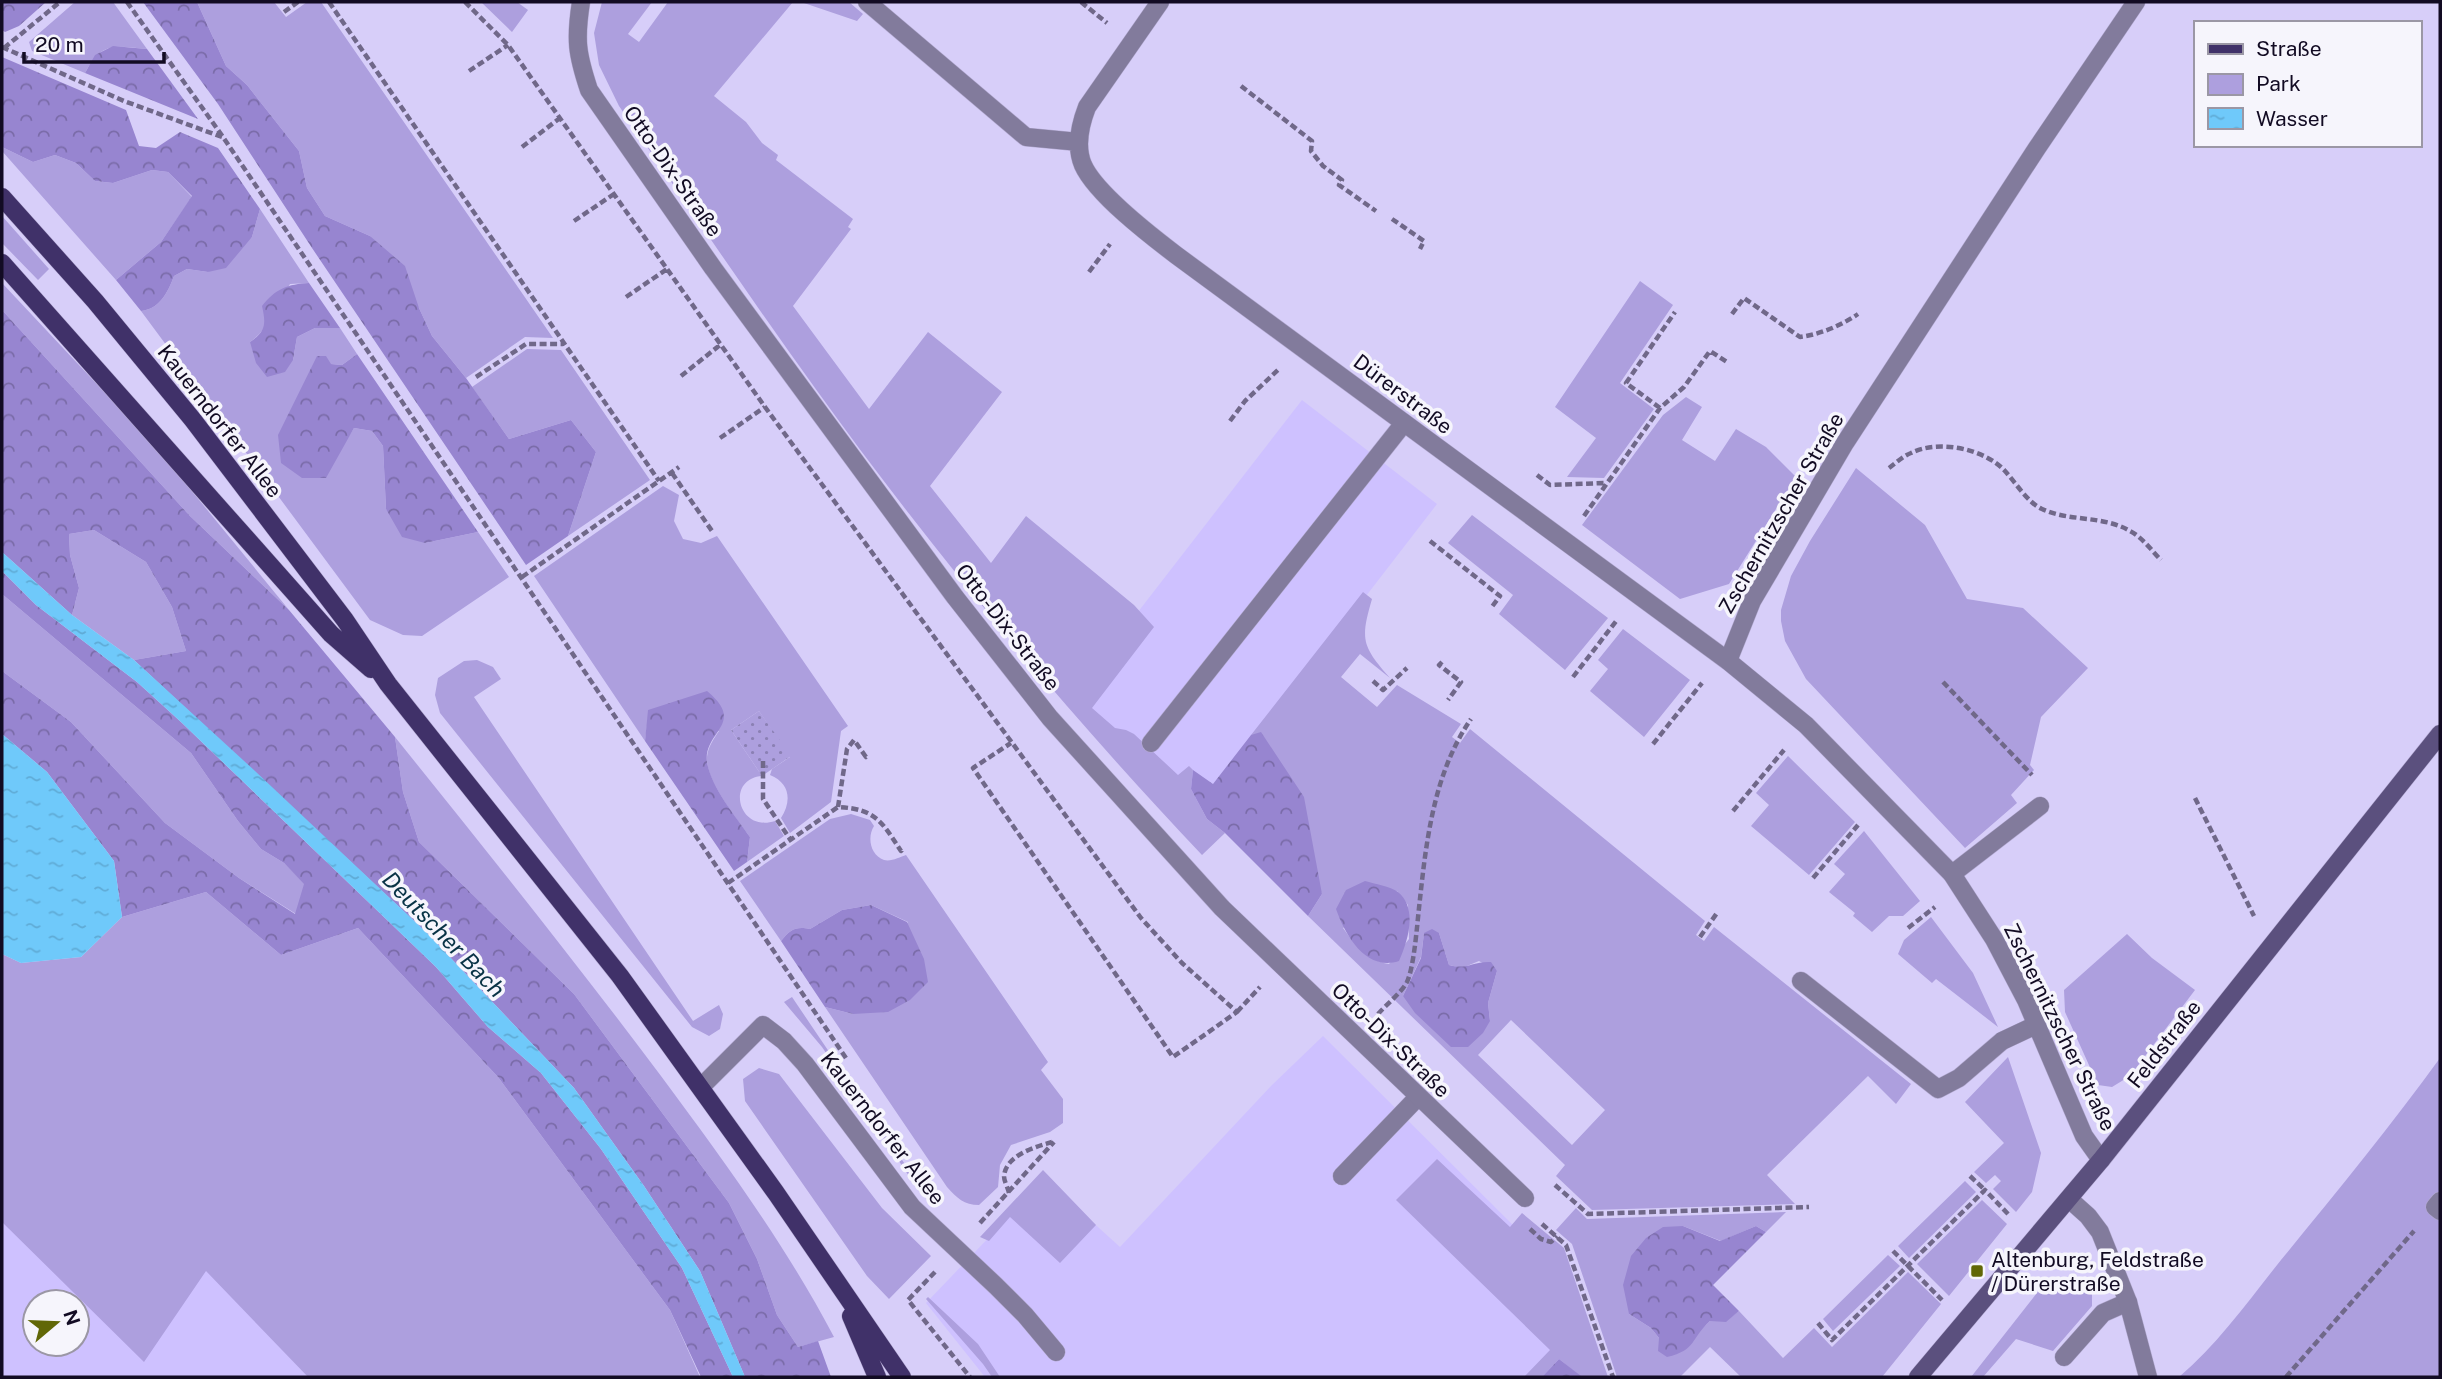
<svg xmlns="http://www.w3.org/2000/svg" width="2442" height="1379" font-family="'Public Sans',sans-serif">
  <defs>
    <pattern id="forest-crowns" width="20" height="18" patternUnits="userSpaceOnUse" patternTransform="scale(1.75)"><rect width="20" height="18" fill="#9785d0"/><path d="M2 6a3 3 0 1 1 6 0M12 15a3 3 0 1 1 6 0" fill="none" stroke="#7a6ba8"/></pattern>
    <pattern id="park-dots" width="8" height="8" patternUnits="userSpaceOnUse" patternTransform="scale(1.75)"><rect width="8" height="8" fill="#ad9fde"/><path d="M2 2h.1M6 6h.1" fill="none" stroke="#8b80b4" stroke-width="1.8" stroke-linecap="round"/></pattern>
    <pattern id="water-ripples" width="26" height="14" patternUnits="userSpaceOnUse" patternTransform="scale(1.75)"><rect width="26" height="14" fill="#6fc9fa"/><path d="M2 4q2-2 4 0t4 0M15 11q2-2 4 0t4 0" fill="none" stroke="#5fabd6"/></pattern>
  </defs>
  <rect width="100%" height="100%" fill="#d7cef9"/>
  <path fill="#cec1ff" fill-rule="evenodd" d="M1302 400 1437 504 1201 810 1066 705Z
    M1323 1036 1548 1260 1581 1340 1545 1377H985L926 1303 1045 1179 1120 1247 1271 1086Z
    M2 1056 308 1377H2ZM35 1302H77V1344H35Z"/>
  <path fill="#ad9fde" fill-rule="evenodd" d="M75 2H113L147 49C114 46 102 41 85 73L32 51 29 42Z
    M197 2H274L286 17 307 2H321L553 338 525 337 466 378 432 336 419 308 370 236 325 216 307 188 299 151 247 85 226 66Z
    M481 2H517L528 10 512 32Z
    M602 2H652L628 34 639 42 668 2H793L714 96 746 122 762 143 778 155 776 160 853 219 848 227 851 229 793 306 869 409 928 332 1002 392 930 486 991 563 1026 516 1134 605 1154 627 1092 708 1115 728 1126 730 1134 734 1178 775 1189 766 1193 770 1191 789 1207 819 1225 833 1202 855C1063 708 933 552 815 388 748 295 684 200 619 106L599 65 594 33Z
    M801 2H849L863 14 857 21Z
    M2 147 33 162 55 155 76 163 95 181 113 183 152 170 168 172 192 197 161 242 116 280 2 151Z
    M260 209 309 283 290 284C278 303 269 329 250 342L293 360 297 337 315 328H340L357 354 342 365 331 364 341 449 354 428 372 431 383 446 386 509 425 543 478 532 509 577 422 636 403 635 370 620 141 311C160 309 168 292 174 276L187 269 208 272 252 237Z
    M2 216 49 269 38 280 2 243Z
    M1640 281 1673 305 1620 383 1654 409 1604 478 1567 477 1596 438 1555 407Z
    M2 283 155 446 289 610 190 516 2 310Z
    M527 349 561 350 650 480 568 536 596 452 571 420 509 439 472 387Z
    M1686 397 1702 407 1682 440 1715 461 1736 429 1766 447 1796 477 1729 584 1680 599 1582 525 1663 415Z
    M1856 468 1925 525 1967 599 2023 608 2088 668 2041 717 2030 765 2034 770 2011 795 2017 803 1965 848 1806 679 1785 641 1781 621V610L1791 576 1810 541Z
    M663 486 679 495 674 521 683 539 701 543 717 536 848 726 841 731 831 802 790 833 781 818C792 801 790 783 770 775L772 769 790 757 759 711 731 730 762 776C725 779 738 833 775 821L784 836 747 862 750 837C737 819 705 780 707 757 708 747 713 740 719 731L649 710 645 741 534 576Z
    M1472 515 1608 618 1565 670 1499 614 1513 595 1448 543Z
    M94 530 146 562 172 607 186 651 134 660 72 615 79 588 70 555 69 534Z
    M1363 592 1372 599C1360 640 1362 646 1390 678L1360 654 1341 677 1377 707 1397 685 1461 724 1452 737 1460 743 1470 729 1705 921 1696 935 1704 941 1714 927 1911 1084 1896 1104 1868 1076 1767 1175 1795 1204 1592 1210 1556 1176 1565 1165 1308 916 1322 894 1251 735ZM1397 891 1408 905 1409 939 1389 964C1366 960 1356 946 1343 928ZM1424 933H1439L1449 965 1462 968 1479 961 1497 971 1488 1003 1490 1021 1403 996 1421 957ZM1511 1020 1605 1110 1572 1145 1478 1055Z
    M2 594 191 753 238 821 261 849 284 863 305 884 296 914 239 878 165 823 71 722 2 671Z
    M1623 629 1690 680 1644 737 1590 691 1608 669 1598 660Z
    M477 660 493 667 501 679 474 697 693 1021 719 1005 723 1014 720 1029 709 1036 692 1027 440 713 435 695 438 678 464 661Z
    M395 737C485 849 575 961 661 1076 724 1161 785 1244 834 1337L798 1347 777 1315 757 1259 729 1203 574 994 419 842 403 792Z
    M1788 756 1855 822 1809 875 1751 826 1769 805 1756 793Z
    M851 814 870 820 874 826C867 837 870 855 884 860 891 862 900 857 906 855L1048 1062 1041 1070 1063 1099V1123L1050 1132 1011 1145 1000 1165 998 1187 979 1205C964 1205 957 1198 947 1187L825 1007 853 1014 908 922 871 905 842 910 810 929C795 926 790 930 781 941L740 881 830 819Z
    M1864 831 1920 901 1903 916H1889L1872 932 1853 916 1855 913 1829 892 1845 874 1834 864Z
    M206 892 281 955 358 928 498 1077 670 1310 700 1377H308L206 1271 144 1362 2 1222V954L21 963 81 957 122 917Z
    M1931 917 1973 973 1998 1027 1936 979 1932 983 1898 954 1904 940Z
    M2127 934 2152 958 2195 990 2130 1076 2112 1087 2098 1085 2065 1012 2064 990Z
    M792 997 919 1185 920 1188 909 1176 822 1047 784 1002Z
    M2008 1057 2041 1153 2032 1192 2016 1212 1993 1189 2001 1181 1995 1175 1986 1183 1974 1172 2004 1143 1965 1102Z
    M2440 1058V1377H2179C2218 1344 2249 1300 2281 1260 2335 1194 2390 1127 2440 1058Z
    M759 1068 779 1074 882 1208 931 1256 889 1299 867 1276 745 1101 743 1079Z
    M1437 1159 1510 1227 1522 1213 1564 1248 1608 1377H1581L1559 1359 1542 1377H1524L1550 1350 1396 1200Z
    M1043 1170 1096 1225 1060 1263 1010 1217 989 1241 980 1237Z
    M1965 1181 1976 1192 1909 1258 1898 1246Z
    M1982 1200 2007 1224 1949 1296 1917 1264Z
    M1576 1208 1587 1219 1786 1212 1766 1232 1756 1226 1721 1241 1683 1226 1629 1314 1651 1328 1659 1338 1698 1332 1710 1321H1726L1739 1311 1783 1358 1814 1328 1832 1347 1908 1272 1941 1304 1882 1377H1741L1710 1347 1680 1377H1617L1572 1244 1556 1230Z
    M1888 1255 1900 1266 1833 1331 1823 1319Z
    M2069 1278 2078 1281 2092 1294V1306L2053 1351 2016 1339 1983 1377H1971L2044 1284 2053 1279Z
    M928 1297 978 1344 1000 1377H992L983 1364 926 1299Z"/>
  <path fill="url(#forest-crowns)" d="M2 2H46L19 26 5 32 2 30Z
    M143 2H197L226 66 247 85 299 151 307 188 325 216 370 236 405 266 419 308 432 336 466 378 509 439 571 420 596 452 568 536 526 565 312 248 218 104Z
    M113 46 147 49 198 119 85 73 95 55Z
    M2 57 126 110 139 146 156 148 180 132 218 148 260 209 252 237 226 268 208 272 187 269 174 276C168 292 160 309 141 311L116 280 161 242 192 196 168 172 152 170 113 183 95 181 76 163 55 155 33 162 2 147Z
    M309 283 340 328H315L297 337 293 360 285 372 267 377 256 363 250 342C266 331 266 324 262 306 275 289 288 284 309 283Z
    M2 310 190 516 289 610 395 737 403 792 419 842 574 994 729 1203 757 1259 777 1315 798 1347 818 1341 831 1377H745L700 1271 644 1186 574 1088 427 933 134 660 186 651 172 607 146 562 94 530 69 534 70 555 79 588 72 615 2 552Z
    M357 354 478 532 425 543 402 537 386 509 383 446 372 431 354 428 326 478H302L281 463 278 435 317 356H326L331 364 342 365Z
    M2 571 36 605 137 682 181 722 436 967 488 1027 541 1073 601 1149 682 1268 733 1377H701L670 1310 498 1077 358 928 281 955 206 892 122 917 114 861 47 772 2 734V671L71 722 165 823 239 878 295 914 304 884 284 863 261 849 238 821 191 753 2 594Z
    M707 691C747 724 703 731 707 762 711 787 736 817 750 837L747 862 734 871 645 741 648 710Z
    M1261 732 1304 797 1322 894 1308 916 1225 833 1207 819 1191 789 1193 770 1213 784 1251 735Z
    M1365 881C1375 884 1390 886 1398 892 1418 908 1408 941 1399 961 1366 972 1345 935 1336 909L1346 890Z
    M871 905 907 922 924 959 928 982 910 1000 888 1012 853 1014 825 1007 781 941C790 930 795 926 810 929L842 910Z
    M1432 929 1439 933 1449 965C1467 970 1473 961 1491 962L1497 971 1488 1003 1490 1021 1483 1033 1468 1047H1451L1415 1013 1403 996 1421 958 1424 933Z
    M1683 1226 1720 1241 1756 1226 1766 1232 1713 1285 1739 1311 1726 1322 1710 1321C1690 1339 1697 1350 1667 1357L1658 1351 1659 1338 1651 1328 1629 1314 1623 1285 1631 1256 1646 1238 1663 1227Z
    M1559 1359 1581 1376V1377H1542Z"/>
  <path fill="url(#park-dots)" d="M759 711 791 756 762 776 731 730Z"/>
  <path fill="url(#water-ripples)" d="M2 552 72 615 134 660 255 771 427 933 574 1088 644 1186 700 1271 745 1377H733L682 1268 601 1149 541 1073 488 1027 436 967 181 722 137 682 36 605 2 571Z
    M2 734 47 772 114 861 122 917 81 957 21 963 2 954Z"/>
  <g fill="none" stroke-linecap="round" stroke-linejoin="round">
    <g stroke="#b4abd2" stroke-width="19">
      <path id="lane" d="M1151 743 1404 423
        M1952 874 2040 806
        M1801 981 1938 1089 1959 1078 2002 1041 2036 1025
        M1342 1176 1418 1097
        M2440 1201 2435 1207 2440 1211
        M2064 1357 2103 1313 2128 1302"/>
    </g>
    <g stroke="#b4abd2" stroke-width="19">
      <path id="street" d="M581 2C575 40 577 54 589 90L713 268 955 597 1050 718 1222 908 1525 1198
        M867 2 1026 137 1079 142
        M1160 2 1087 107C1080 125 1075 146 1083 165 1096 194 1151 236 1176 255L1728 661
        M701 1087 763 1025 784 1041 805 1064 912 1207 996 1286 1025 1315 1056 1352
        M2101 1160 2084 1136 2026 1000 1994 939 1952 874 1806 725 1728 661 1752 601 1845 443 2037 148 2136 2
        M2069 1199 2088 1216 2100 1232 2128 1302 2148 1377"/>
    </g>
    <g stroke="#b4abd2" stroke-width="19">
      <path id="secondary" d="M1918 1377 2101 1160 2440 734"/>
    </g>
    <g stroke="#b4abd2" stroke-width="19">
      <path id="primary" d="M2 197 95 301 193 420 345 620 388 684 620 976 776 1193 902 1377
        M2 263 331 634 371 669
        M851 1316 877 1377"/>
    </g>
    <path stroke="#706889" stroke-width="4.5" stroke-dasharray="7 3.5" stroke-linecap="butt" d="M127 2 223 137 846 1058
      M329 2 659 481
      M465 2 508 45 765 407 1141 918 1182 963 1237 1012 1173 1057 973 768 1011 743
      M1081 2 1107 23
      M284 12 298 2
      M2 47 124 101 222 137
      M4 48 60 2
      M469 71 508 45
      M1241 86 1312 141 1311 151 1323 166 1342 180 1339 185 1376 211
      M522 147 560 118
      M1392 219 1424 241 1420 249
      M574 221 614 194
      M1089 272 1110 244
      M626 297 667 269
      M1732 314 1744 298 1800 337C1821 334 1840 326 1858 314
      M681 376 720 345
      M476 377 526 344H563
      M1660 408 1626 383 1675 312
      M1230 421 1245 401 1279 369
      M720 438 765 407
      M1889 468C1896 463 1903 456 1911 453 1939 439 1985 449 2005 471 2016 483 2028 503 2042 509 2070 522 2103 515 2130 531 2142 537 2152 551 2161 560
      M672 473 712 531 713 530
      M1537 475 1550 485 1606 483
      M1584 516 1660 408 1684 387 1710 351 1727 362
      M1430 541 1500 596 1491 608
      M522 577 679 467
      M1442 662 1439 665 1461 682 1448 700
      M1573 677 1617 620
      M1373 681 1383 690 1407 668
      M1943 682 2032 775
      M1653 744 1702 683
      M763 761V799L790 839
      M2195 798 2254 916
      M838 807 847 749 854 740 866 757 868 755
      M1733 811 1784 750
      M1813 878 1858 825
      M728 883 838 807C876 809 882 822 901 851L903 849
      M1908 928 1935 907
      M1700 937 1717 913
      M1237 1012 1260 987
      M1378 1014C1387 1004 1401 993 1407 982 1414 967 1417 926 1419 908 1426 843 1433 774 1471 719
      M1970 1176 1985 1190
      M1555 1185 1588 1214 1809 1207
      M1009 1193C1008 1188 1004 1181 1004 1176 1006 1155 1035 1147 1052 1142
      M980 1223 1054 1142
      M1542 1224 1566 1245 1613 1377
      M1530 1229 1541 1239 1551 1242 1557 1236
      M1893 1251 1942 1300
      M935 1272 908 1300 970 1377
      M1818 1323 1832 1340 1985 1190 2010 1216
      M2286 1377 2414 1231"/>
    <use href="#lane" stroke="#827b9c" stroke-width="18"/>
    <use href="#street" stroke="#827b9c" stroke-width="18"/>
    <use href="#secondary" stroke="#5b507e" stroke-width="18"/>
    <use href="#primary" stroke="#403169" stroke-width="18"/>
  </g>
  <rect fill="#616707" stroke="#f6f5fc" stroke-width="2.5" x="1970" y="1264" width="14" height="14" rx="3.5"/>
  <g text-anchor="middle" dominant-baseline="central" stroke-width="7" stroke-linejoin="round" paint-order="stroke">
    <g font-size="21" fill="#120b23" stroke="#f6f5fc">
      <text transform="translate(673 171) rotate(55)">Otto-Dix-Straße</text>
      <text transform="translate(1403 394) rotate(37)">Dürerstraße</text>
      <text transform="translate(220 421) rotate(52)">Kauerndorfer Allee</text>
      <text transform="translate(1781 513) rotate(-60)">Zschernitzscher Straße</text>
      <text transform="translate(1008 627) rotate(52)">Otto-Dix-Straße</text>
      <text transform="translate(2060 1027) rotate(64)">Zschernitzscher Straße</text>
      <text transform="translate(1391 1040) rotate(44)">Otto-Dix-Straße</text>
      <text transform="translate(2164 1044) rotate(-52)">Feldstraße</text>
      <text transform="translate(883 1128) rotate(52)">Kauerndorfer Allee</text>
    </g>
    <g font-size="21" fill="#120b23" stroke="#f6f5fc" text-anchor="start">
      <text x="1991" y="1259">Altenburg, Feldstraße<tspan x="1991" dy="24">/ Dürerstraße</tspan></text>
    </g>
    <g font-size="23" font-style="italic" fill="#093346" stroke="#f6f5fc">
      <text transform="translate(444 934) rotate(46)">Deutscher Bach</text>
    </g>
  </g>
  <rect width="2442" height="1379" fill="none" stroke="#120b23" stroke-width="7"/>
  <rect x="2194" y="21" width="228" height="126" fill="#f6f5fc" stroke="#9b97a5" stroke-width="2"/>
  <rect x="2208" y="44" width="35" height="10" fill="#403169" stroke="#9b97a5" stroke-width="2"/>
  <text x="2256" y="56" font-size="21" fill="#120b23">Straße</text>
  <rect x="2208" y="74" width="35" height="21" fill="#ad9fde" stroke="#9b97a5" stroke-width="2"/>
  <text x="2256" y="91" font-size="21" fill="#120b23">Park</text>
  <rect x="2208" y="108" width="35" height="21" fill="url(#water-ripples)" stroke="#9b97a5" stroke-width="2"/>
  <text x="2256" y="126" font-size="21" fill="#120b23">Wasser</text>
  <g transform="translate(56 1323) rotate(71)"><circle r="33" fill="#f6f5fc" stroke="#9b97a5" stroke-width="2"/>
  <path d="M0-5L12 26L0 18L-12 26Z" fill="#616707"/>
  <text y="-10" font-size="19" font-weight="bold" text-anchor="middle" fill="#120b23">N</text>
  </g>
  <path d="M24 52v10h140v-10" fill="none" stroke="#120b23" stroke-width="3.5"/>
  <text x="35" y="52" font-size="21" fill="#120b23" stroke="#f6f5fc" stroke-width="5" paint-order="stroke">20 m</text>
</svg>
